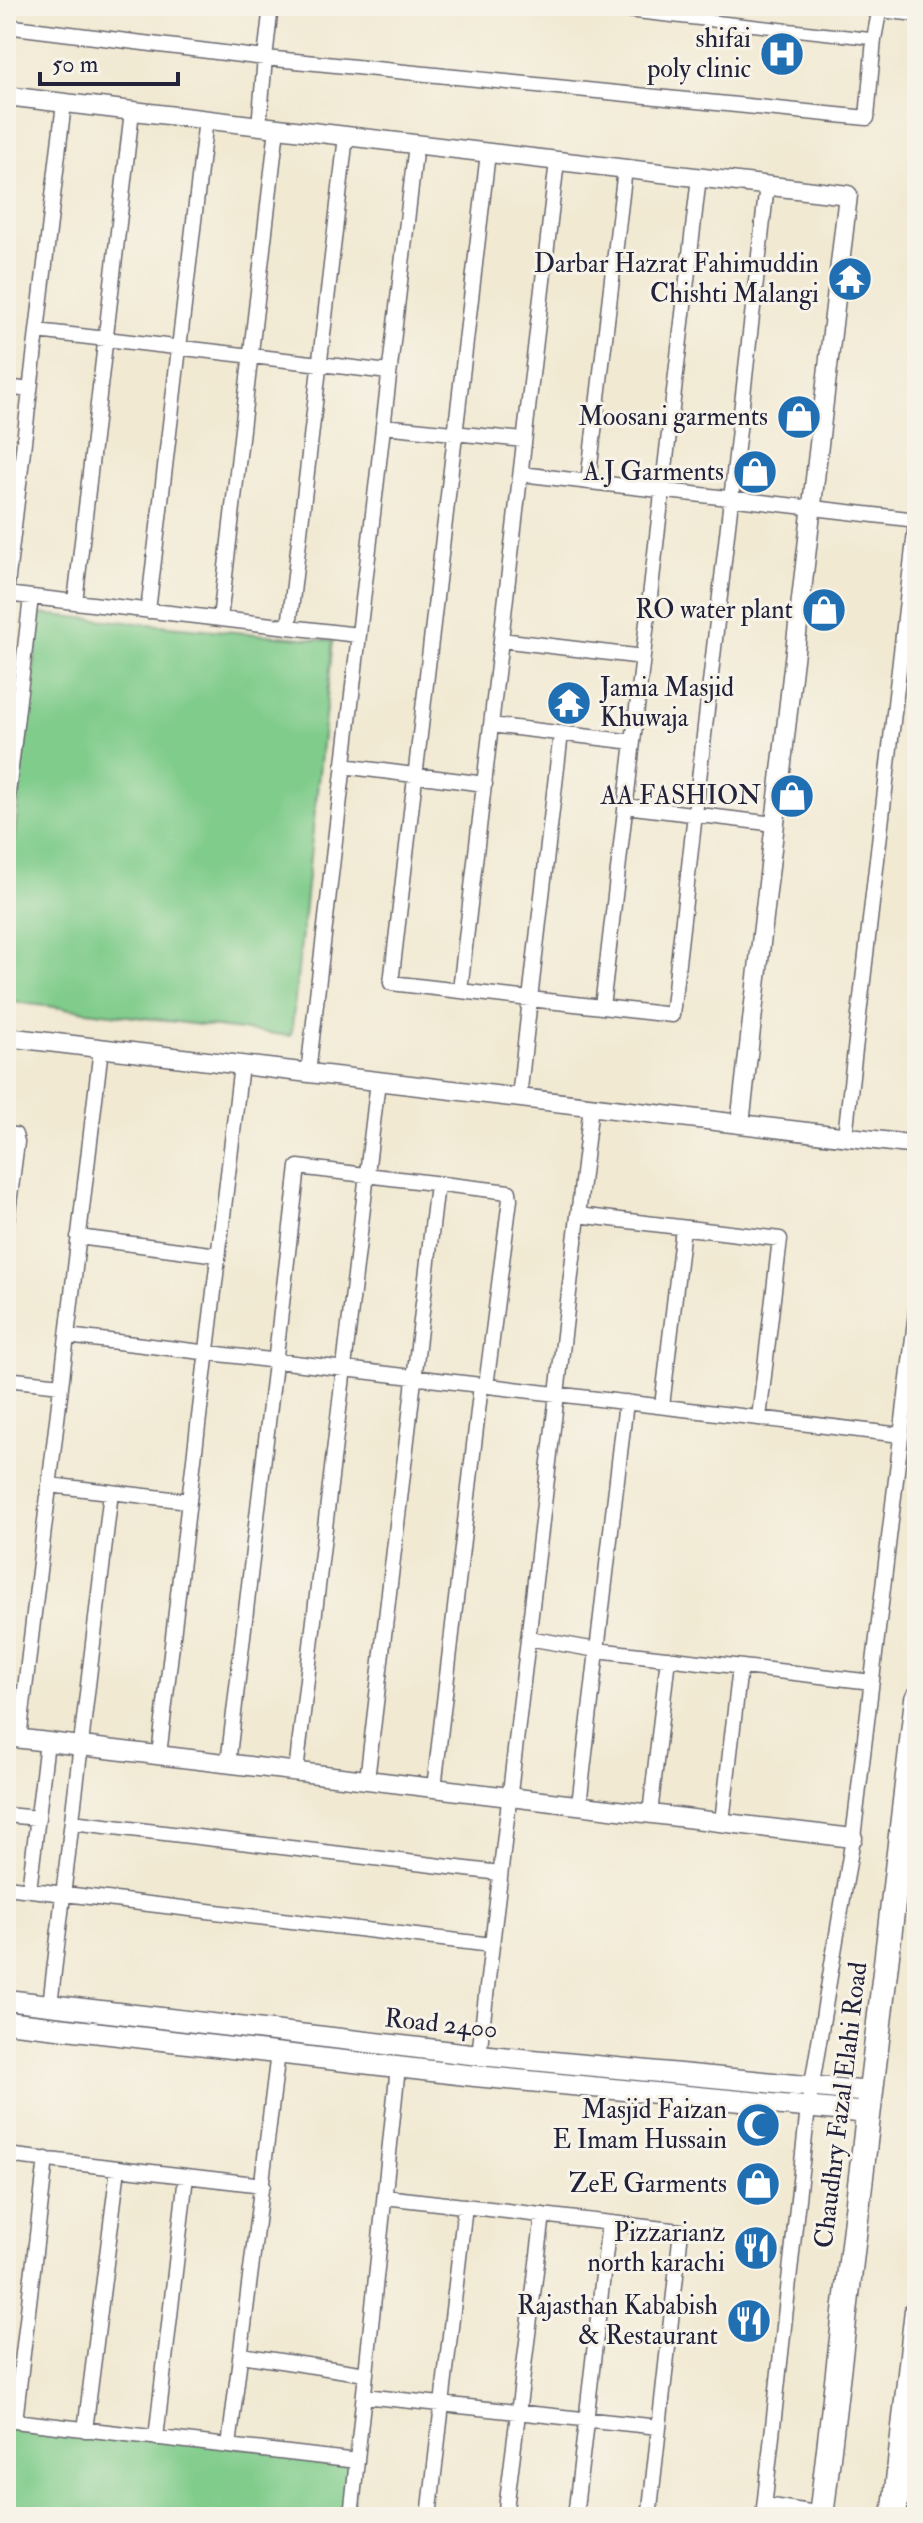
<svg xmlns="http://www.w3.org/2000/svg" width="923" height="2523" font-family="'IM FELL Double Pica',serif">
  <rect width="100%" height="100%" fill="#f7f3e8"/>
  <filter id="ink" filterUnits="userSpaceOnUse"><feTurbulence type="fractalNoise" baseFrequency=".0125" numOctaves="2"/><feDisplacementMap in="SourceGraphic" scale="16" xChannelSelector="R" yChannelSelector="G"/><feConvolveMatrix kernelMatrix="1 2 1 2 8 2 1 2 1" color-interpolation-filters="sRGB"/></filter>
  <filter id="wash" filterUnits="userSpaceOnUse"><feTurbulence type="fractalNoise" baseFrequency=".006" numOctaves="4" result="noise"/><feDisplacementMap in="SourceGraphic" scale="32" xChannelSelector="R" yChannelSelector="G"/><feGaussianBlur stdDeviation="1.8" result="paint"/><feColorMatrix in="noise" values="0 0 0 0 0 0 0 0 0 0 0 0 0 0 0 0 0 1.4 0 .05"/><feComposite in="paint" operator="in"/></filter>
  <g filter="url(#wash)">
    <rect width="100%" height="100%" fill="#f1e9d2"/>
    <path fill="#80cc8b" stroke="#517763" stroke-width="2" d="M40 614 333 641 291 1036 6 1001V911Z
      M6 2420 357 2461 351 2517H6Z"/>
  </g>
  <g filter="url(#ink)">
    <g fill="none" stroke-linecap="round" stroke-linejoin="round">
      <g stroke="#6a6870" stroke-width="14">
        <path id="pedestrian" d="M578 6 874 39"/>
      </g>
      <g stroke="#6a6870" stroke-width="17">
        <path id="minor" d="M271 6 265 58 867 118 874 39 880 7
          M6 26 265 58 259 126
          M64 103 6 594 358 635
          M488 153 391 983 530 999 519 1098
          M37 331 389 372
          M6 387 30 390
          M383 426 524 440
          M521 474 917 520
          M588 482 625 169
          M75 602 132 111
          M148 611 206 119
          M220 619 277 128
          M289 627 346 136
          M501 640 643 657
          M491 725 633 742
          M561 733 530 999 602 1007 699 177
          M343 766 485 784
          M625 806 775 824
          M6 810 31 597
          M460 990 557 161
          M602 1007 672 1015 767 185
          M308 1073 416 144
          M6 1134 15 1135 17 1142 6 1227
          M845 1136 917 514
          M578 1215 780 1239 759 1418
          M78 1237 218 1255
          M67 1336 101 1048
          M6 1379 61 1385
          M662 1406 683 1228
          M49 1485 189 1501 159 1755
          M189 1501 241 1065
          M528 1638 597 1650 872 1682
          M19 1739 67 1336 901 1435
          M228 1764 298 1167 509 1192 510 1199 486 1386
          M296 1772 378 1081
          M367 1780 437 1184
          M434 1788 481 1385
          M579 1805 626 1402
          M650 1814 668 1658
          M6 1815 38 1818
          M72 1822 500 1873
          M722 1822 740 1667
          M6 1887 492 1945
          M29 1890 47 1742
          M50 2005 111 1492
          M479 2055 591 1106
          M6 2155 263 2185
          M385 2197 681 2231 649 2517
          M241 2355 366 2374
          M364 2396 659 2427
          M6 2420 357 2461
          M15 2421 46 2159
          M85 2430 118 2168
          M156 2438 186 2176
          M229 2446 278 2053
          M765 2505 822 2514
          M351 2517 398 2067
          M429 2517 465 2206
          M505 2517 543 2215
          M575 2517 609 2223
          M763 2517 808 2108 853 1838 917 1304"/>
      </g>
      <g stroke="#6a6870" stroke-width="21">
        <path id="tertiary" d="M6 96 848 195 740 1124
          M6 1037 917 1145
          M6 1737 853 1838"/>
      </g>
      <g stroke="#6a6870" stroke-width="23">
        <path id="secondary" d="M872 6 917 11
          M6 2000 479 2055 870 2092
          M6 2022 475 2076 868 2113"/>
      </g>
      <g stroke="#6a6870" stroke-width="27">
        <path id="primary" d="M821 2517 917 1699
          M894 2517 917 2310"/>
      </g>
      <use href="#pedestrian" stroke="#fff" stroke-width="11"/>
      <use href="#minor" stroke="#fff" stroke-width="14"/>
      <use href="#tertiary" stroke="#fff" stroke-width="18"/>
      <use href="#secondary" stroke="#fff" stroke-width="20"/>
      <use href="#primary" stroke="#fff" stroke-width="24"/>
    </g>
  </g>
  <defs>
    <g id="hospital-disc" transform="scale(2.3)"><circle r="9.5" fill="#1f6fb2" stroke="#f7f3e8"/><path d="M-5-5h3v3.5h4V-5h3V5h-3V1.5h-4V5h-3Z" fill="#fff"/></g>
    <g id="temple-disc" transform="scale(2.3)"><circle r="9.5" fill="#1f6fb2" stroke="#f7f3e8"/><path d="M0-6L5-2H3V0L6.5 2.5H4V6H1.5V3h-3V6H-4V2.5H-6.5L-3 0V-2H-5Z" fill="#fff"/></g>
    <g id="shop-disc" transform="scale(2.3)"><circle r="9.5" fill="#1f6fb2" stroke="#f7f3e8"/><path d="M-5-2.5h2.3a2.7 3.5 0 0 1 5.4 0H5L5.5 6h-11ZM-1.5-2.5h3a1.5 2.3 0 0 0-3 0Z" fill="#fff"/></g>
    <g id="mosque-disc" transform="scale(2.3)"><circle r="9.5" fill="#1f6fb2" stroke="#f7f3e8"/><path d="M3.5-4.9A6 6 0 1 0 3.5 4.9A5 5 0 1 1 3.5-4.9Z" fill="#fff"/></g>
    <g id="restaurant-disc" transform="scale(2.3)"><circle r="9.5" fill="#1f6fb2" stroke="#f7f3e8"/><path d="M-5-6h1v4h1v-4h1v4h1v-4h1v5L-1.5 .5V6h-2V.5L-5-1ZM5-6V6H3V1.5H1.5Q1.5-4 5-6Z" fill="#fff"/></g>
  </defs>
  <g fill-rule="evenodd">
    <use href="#hospital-disc" x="782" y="54"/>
    <use href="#temple-disc" x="850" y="279"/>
    <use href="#shop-disc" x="799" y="417"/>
    <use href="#shop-disc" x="755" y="472"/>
    <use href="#shop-disc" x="824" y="610"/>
    <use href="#temple-disc" x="569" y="703"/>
    <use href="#shop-disc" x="792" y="796"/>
    <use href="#mosque-disc" x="758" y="2125"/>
    <use href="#shop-disc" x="758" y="2184"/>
    <use href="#restaurant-disc" x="756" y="2248"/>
    <use href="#restaurant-disc" x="749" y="2321"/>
  </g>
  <g text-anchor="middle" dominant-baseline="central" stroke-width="6" stroke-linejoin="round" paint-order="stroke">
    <g font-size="26" fill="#22223b" stroke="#f7f3e8" text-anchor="end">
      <text x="751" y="39">shifai<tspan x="751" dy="30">poly clinic</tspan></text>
      <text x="819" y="264">Darbar Hazrat Fahimuddin<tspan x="819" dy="30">Chishti Malangi</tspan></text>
      <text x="768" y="417">Moosani garments</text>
      <text x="724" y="472">A.J Garments</text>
      <text x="793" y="610">RO water plant</text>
      <text x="600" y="688" text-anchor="start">Jamia Masjid<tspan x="600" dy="30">Khuwaja</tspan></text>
      <text x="761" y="796">AA FASHION</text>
      <text x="727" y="2110">Masjid Faizan<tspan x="727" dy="30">E Imam Hussain</tspan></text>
      <text x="727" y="2184">ZeE Garments</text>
      <text x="725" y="2233">Pizzarianz<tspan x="725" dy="30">north karachi</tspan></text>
      <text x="718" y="2306">Rajasthan Kababish<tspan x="718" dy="30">&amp; Restaurant</tspan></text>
    </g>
    <g font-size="26" fill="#22223b" stroke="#f7f3e8">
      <text transform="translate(441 2024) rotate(6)">Road 2400</text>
      <text transform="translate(841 2105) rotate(-83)">Chaudhry Fazal Elahi Road</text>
    </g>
  </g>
  <rect width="923" height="2523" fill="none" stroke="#f7f3e8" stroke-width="32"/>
  <path d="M40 72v12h138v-12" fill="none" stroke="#22223b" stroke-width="4"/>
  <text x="52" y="72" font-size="24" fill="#22223b" stroke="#f7f3e8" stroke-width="6" paint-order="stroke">50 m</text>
</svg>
